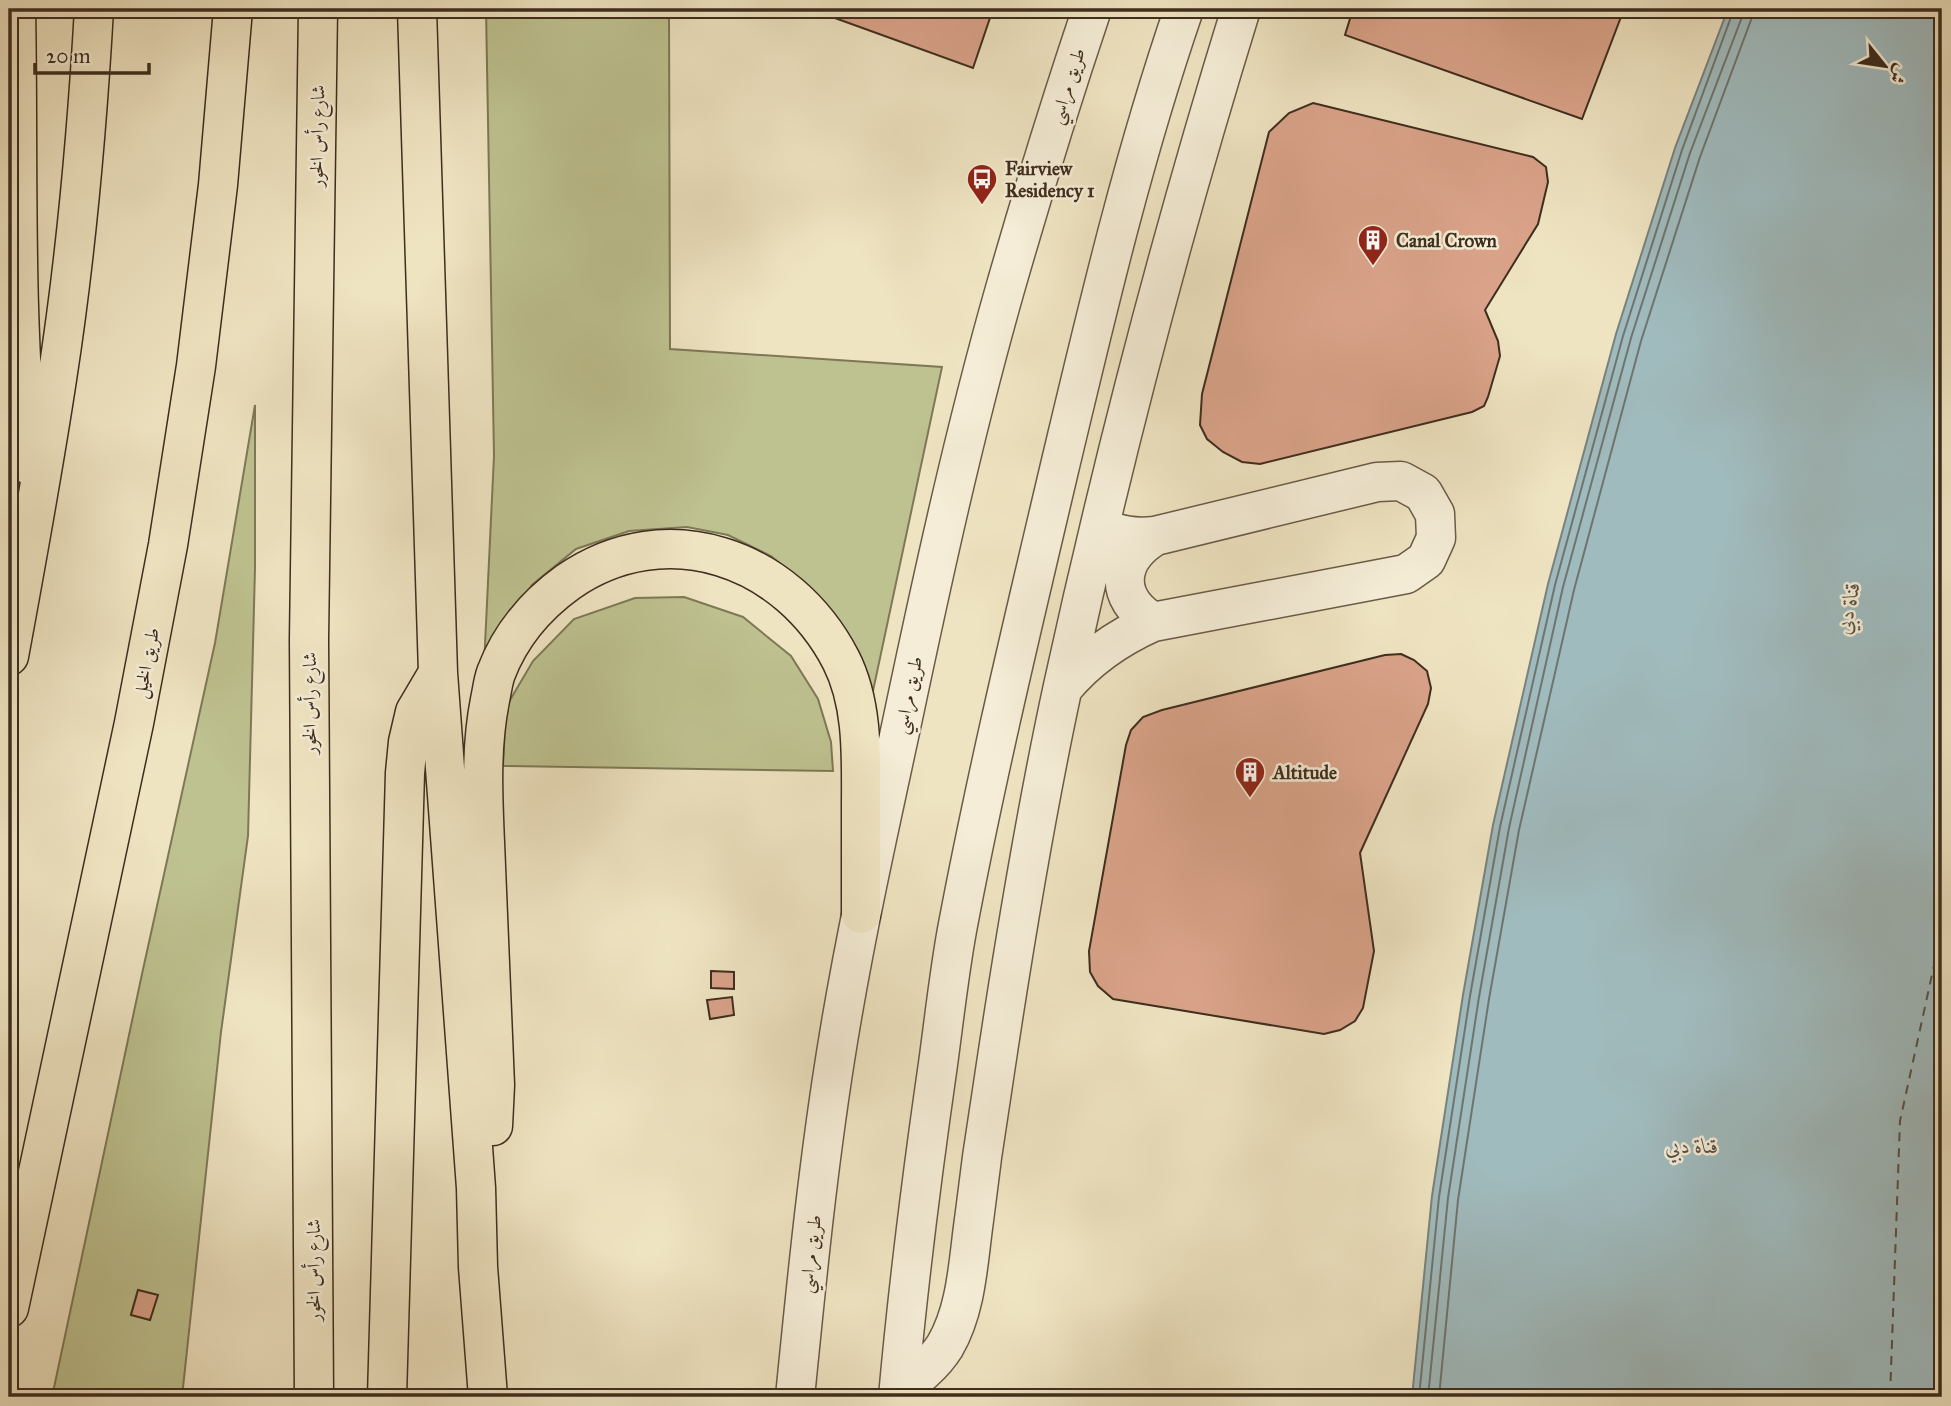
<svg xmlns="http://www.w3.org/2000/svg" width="1951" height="1406" font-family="'IM FELL Great Primer',Amiri,serif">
  <rect width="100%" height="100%" fill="#efe4c2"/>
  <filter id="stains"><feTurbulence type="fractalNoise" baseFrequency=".00286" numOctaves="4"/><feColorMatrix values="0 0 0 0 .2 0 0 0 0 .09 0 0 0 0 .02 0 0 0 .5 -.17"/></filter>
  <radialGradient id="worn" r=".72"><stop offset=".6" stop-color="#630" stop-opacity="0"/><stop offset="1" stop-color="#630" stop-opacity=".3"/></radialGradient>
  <path fill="#bec290" stroke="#7e7857" stroke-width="2" fill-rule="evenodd" d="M486 9H669L670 349 942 367 873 691 836 623 806 584 771 556 728 535 687 527 629 531 576 549 532 585 484 666 494 456Z
    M255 405V568L248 836 221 1032 182 1397H52L142 974 215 643ZM138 1290 157 1295 150 1320 131 1314Z
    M684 597 743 617 791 656 818 699 831 742 833 771 503 766 506 707 533 661 574 619 635 598Z"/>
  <path fill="#a0bbbe" stroke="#79827e" stroke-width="2" d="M1728 9H1942V1397H1412L1432 1196 1463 995 1493 825 1548 584 1616 334 1675 148Z"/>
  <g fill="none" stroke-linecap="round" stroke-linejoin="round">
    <path stroke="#6f746e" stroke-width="2" d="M1419 1397 1439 1197 1470 996 1500 827 1555 585 1623 336 1682 150 1734 9
      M1428 1397 1448 1198 1479 997 1509 828 1563 587 1631 338 1690 153 1742 17 1743 9
      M1439 1397 1458 1200 1489 999 1519 830 1574 590 1641 341 1700 157 1751 20 1753 9"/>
    <path stroke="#565046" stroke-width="2" stroke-dasharray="9 7" stroke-linecap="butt" d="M1890 1397 1900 1121 1942 929"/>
  </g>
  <path fill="#daa38a" stroke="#3e2d1e" stroke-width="2" d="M810 9H993L973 68Z
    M1353 9H1624L1582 119 1345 35Z
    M1313 103 1533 157 1546 167 1548 182 1538 224 1485 310 1498 341 1500 356 1488 397 1484 406 1472 412 1260 464 1242 462 1223 452 1207 439 1200 425 1202 394 1269 132 1289 113Z
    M1401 654 1414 660 1427 671 1431 688 1428 704 1360 853 1374 951 1363 1008 1355 1021 1340 1030 1324 1034 1113 999 1098 986 1090 972 1089 951 1126 745 1131 730 1143 717 1162 710 1385 655Z
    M711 971 734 972V989L711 988Z
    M732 997 734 1015 710 1019 707 1000Z
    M138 1290 158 1295 150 1320 131 1315Z"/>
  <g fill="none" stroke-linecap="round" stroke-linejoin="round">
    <g stroke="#6a5b47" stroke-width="41">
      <path id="minor" d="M1153 622C1114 598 1116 560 1155 536
        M1063 688C1088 658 1117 638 1153 622L1406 574 1426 560 1436 538 1435 514 1423 493 1401 481 1377 482 1155 536C1135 538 1119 536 1101 527
        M899 1391C916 1378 933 1365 945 1346 967 1308 968 1262 974 1220 979 1177 985 1134 992 1091 1012 956 1034 820 1063 686 1113 458 1172 232 1241 9
        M795 1397C807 1276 819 1155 839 1035 856 932 879 829 901 727 932 580 964 433 1005 289 1032 195 1061 101 1092 9
        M898 1397C908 1286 922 1175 938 1064 944 1020 949 974 957 930 986 776 1023 623 1059 470 1096 315 1132 160 1184 9"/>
    </g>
    <g stroke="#3e2d1e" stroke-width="41">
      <path id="highway" d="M16 9C19 161 13 314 29 465
        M417 9 438 673 476 1188 478 1267 488 1397
        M9 656C26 564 43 471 57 379 76 256 87 132 94 9
        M493 1126 495 1085C492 1012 489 940 486 867 484 811 479 755 490 700 492 691 493 681 496 673 510 636 536 605 568 582 666 514 788 557 841 660 864 705 861 760 861 808 861 843 861 879 861 914
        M9 1308 134 723 168 545 196 366 218 185 233 9
        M314 1397 309 640 318 9
        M387 1397 405 773 408 742 415 712 438 673"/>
    </g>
    <use href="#minor" stroke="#f5edd7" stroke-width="38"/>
    <use href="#highway" stroke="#efe4c2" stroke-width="38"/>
  </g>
  <defs>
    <g id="bus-pin" transform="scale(1.575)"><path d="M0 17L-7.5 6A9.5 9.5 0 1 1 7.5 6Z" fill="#8f2418" stroke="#f5edd7"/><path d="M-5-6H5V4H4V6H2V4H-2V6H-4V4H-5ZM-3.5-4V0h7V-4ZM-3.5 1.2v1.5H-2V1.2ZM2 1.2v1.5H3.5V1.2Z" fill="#fff"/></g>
    <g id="building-pin" transform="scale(1.575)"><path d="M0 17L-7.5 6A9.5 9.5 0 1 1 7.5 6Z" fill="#8f2418" stroke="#f5edd7"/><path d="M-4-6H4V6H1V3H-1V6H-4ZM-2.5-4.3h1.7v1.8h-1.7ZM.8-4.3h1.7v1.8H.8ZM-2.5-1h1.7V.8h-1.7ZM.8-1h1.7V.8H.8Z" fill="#fff"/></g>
  </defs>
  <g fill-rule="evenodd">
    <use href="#bus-pin" x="982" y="179"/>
    <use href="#building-pin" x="1373" y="240"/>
    <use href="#building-pin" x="1250" y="772"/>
  </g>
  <g text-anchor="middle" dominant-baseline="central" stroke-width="5" stroke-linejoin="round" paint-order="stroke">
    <g font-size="19" fill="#3e2d1e" stroke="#f5edd7">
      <text transform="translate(1067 86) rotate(-72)">طريق مراسي</text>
      <text transform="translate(317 136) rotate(-89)">شارع رأس الخور</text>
      <text transform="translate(146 663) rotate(-79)">طريق الخيل</text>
      <text transform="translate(908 695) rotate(-78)">طريق مراسي</text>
      <text transform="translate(309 703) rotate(-90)">شارع رأس الخور</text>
      <text transform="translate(810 1254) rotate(-83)">طريق مراسي</text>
      <text transform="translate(313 1270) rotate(-90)">شارع رأس الخور</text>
    </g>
    <g font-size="19" font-weight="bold" fill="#3e2d1e" stroke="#f5edd7" text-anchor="start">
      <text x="1005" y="168">Fairview<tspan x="1005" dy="22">Residency 1</tspan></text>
      <text x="1396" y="240">Canal Crown</text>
      <text x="1273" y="772">Altitude</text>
    </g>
    <g font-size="21" font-style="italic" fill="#565046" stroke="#f5edd7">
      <text transform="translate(1848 608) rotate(-79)">قناة دبي</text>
      <text x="1692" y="1146">قناة دبي</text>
    </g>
  </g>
  <rect width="1951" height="1406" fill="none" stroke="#efe4c2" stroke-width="35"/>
  <rect x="10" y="10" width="1930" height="1385" fill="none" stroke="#3e2d1e" stroke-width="3.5"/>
  <rect x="18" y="18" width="1916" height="1371" fill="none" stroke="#3e2d1e" stroke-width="2"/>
  <g transform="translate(1885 66) rotate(120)" stroke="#f5edd7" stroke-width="5" paint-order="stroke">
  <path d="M0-5L12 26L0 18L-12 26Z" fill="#3e2d1e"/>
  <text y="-10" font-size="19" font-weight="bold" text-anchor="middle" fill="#3e2d1e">ش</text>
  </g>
  <path d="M35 63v10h114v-10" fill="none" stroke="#3e2d1e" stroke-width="3.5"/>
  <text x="46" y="63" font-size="21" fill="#3e2d1e" stroke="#f5edd7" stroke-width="5" paint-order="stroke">20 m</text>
  <rect width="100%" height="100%" filter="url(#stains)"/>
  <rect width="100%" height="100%" fill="url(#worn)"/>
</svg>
